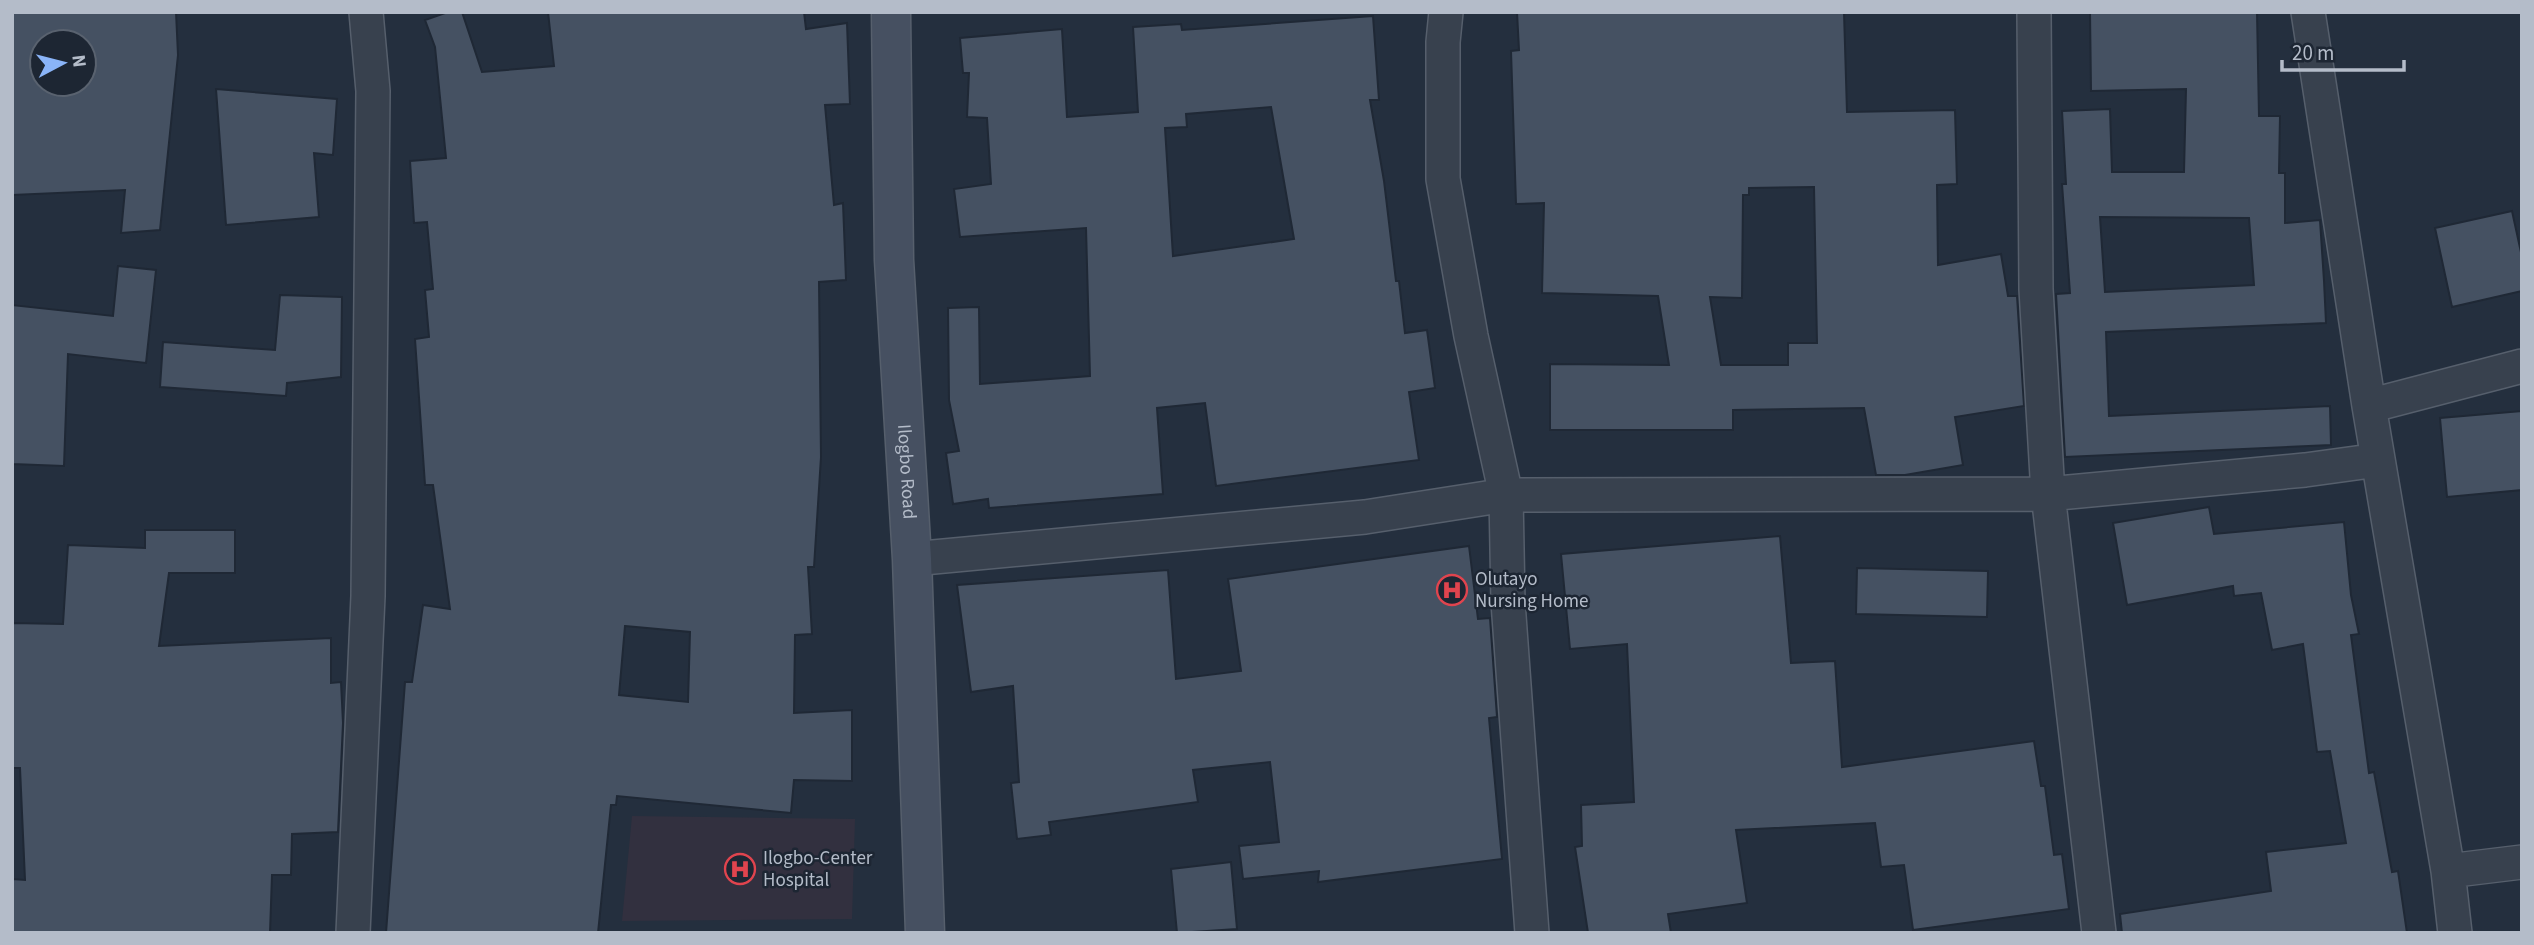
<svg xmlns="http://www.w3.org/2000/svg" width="2534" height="945" font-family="'Source Sans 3',sans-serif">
  <rect width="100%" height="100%" fill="#242f3e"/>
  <path fill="#32303f" d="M632 816 855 819 852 919 622 921Z"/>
  <path fill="#455162" stroke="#1f2835" stroke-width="2" fill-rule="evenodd" d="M12 12H176L178 55 160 230 121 233 125 190 12 195ZM42 42H84V84H42Z
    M448 12H462L482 72 554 66 548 12H804L806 29 847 23 850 104 825 105 834 205 843 203 846 280 819 282 821 457 814 567H808L812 634 795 635 794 713 852 710V781L794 780 791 813 617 796 616 805H611L598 933H386L405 682H412L423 605 450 609 433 485H425L415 339 429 337 425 290 433 289 427 222 414 223 410 161 446 158 435 47 425 20ZM625 626 690 632 688 702 619 695Z
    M1517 12H1844L1847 112 1955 110 1957 184 1937 185 1938 265 2001 254 2008 296H2017L2024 406 1955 417 1963 465 1905 475H1876L1864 408 1733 410V430H1550V364L1669 365 1658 296 1542 293 1544 203 1516 204 1511 51 1519 50ZM1814 187 1817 343H1788V365H1721L1710 297 1742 298 1743 195H1749V188Z
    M2090 12H2257L2259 116H2280L2279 173H2285V223L2320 220 2324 281 2326 323 2106 332 2109 416 2330 406 2331 445 2065 457 2056 294 2070 293 2062 184H2066L2062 111 2110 109 2112 172H2184L2186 89 2091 91ZM2100 217 2249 218 2254 285 2105 292Z
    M1373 16 1379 100H1370L1384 181 1396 281H1399L1405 333 1427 330 1435 388 1409 392 1419 460 1216 486 1205 403 1157 408 1163 494 989 508 988 499 953 504 946 453 959 451 949 400 948 308 979 307 980 384 1090 376 1086 228 960 237 954 189 991 184 987 118 967 117 969 73H963L960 38 1062 29 1067 117 1138 112 1133 27 1181 24 1182 30ZM1271 107 1294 239 1173 256 1165 128 1187 127 1186 114Z
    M216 89 337 99 333 155 314 153 319 217 226 225Z
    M2512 211 2522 257V291L2452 307 2435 228Z
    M118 266 156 270 146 363 68 354 64 466 12 464V305L113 316Z
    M280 295 342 297 341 377 287 383 286 396 160 387 163 342 275 350Z
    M2522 411V490L2447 497 2440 418Z
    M2209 507 2214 534 2344 522 2351 595 2359 634 2351 635 2369 773 2374 772 2392 872 2398 871 2407 933H2122L2120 914 2271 891 2266 852 2346 843 2330 751 2317 752 2303 644 2272 650 2261 593 2234 596 2233 586 2127 605 2113 523Z
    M145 530H235V573H169L159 646 331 638V683L341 682 343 723 338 832 292 834 291 875H272L270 933H12V879L25 880 20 768H12V623L63 624 68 545 145 548Z
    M1780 536 1791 663 1835 661 1842 767 2034 741 2041 786H2045L2054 855 2062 854 2069 909 1913 930 1904 865 1881 867 1875 823 1736 830 1747 903 1668 914 1671 933H1588L1575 847 1582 846 1581 805 1634 802 1627 644 1570 649 1561 554Z
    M1469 546 1478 619 1490 618 1497 717 1489 718 1502 859 1318 882 1319 871 1243 879 1239 846 1279 842 1270 762 1193 770 1198 802 1049 822 1051 835 1017 839 1011 783 1019 782 1013 686 971 692 957 585 1168 570 1176 679 1241 671 1228 579Z
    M1857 568 1988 571 1987 617 1856 614Z
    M1231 862 1237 929 1177 933 1171 869Z"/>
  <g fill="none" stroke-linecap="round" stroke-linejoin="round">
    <g stroke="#565f6c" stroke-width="36">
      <path id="street" d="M1446 12 1443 42V179L1471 336 1506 495 1508 602 1532 933
        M2034 12 2036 289 2048 494 2099 933
        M2308 12 2369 406 2448 871 2455 933
        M2369 406 2522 366
        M912 559 1365 517 1506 495 2048 494 2305 470 2378 460
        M2448 871 2522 862
        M353 933 368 596 373 91 366 12"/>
    </g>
    <g stroke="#565f6c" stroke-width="41">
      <g id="secondary">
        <path id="s1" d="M891 12 894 260 912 559 925 933"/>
      </g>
    </g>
    <use href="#street" stroke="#38414e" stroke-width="33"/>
    <use href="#secondary" stroke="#465061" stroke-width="38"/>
  </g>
  <defs>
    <g id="hospital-ring" transform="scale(1.575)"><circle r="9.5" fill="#1d2633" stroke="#e0444e" stroke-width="1.5"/><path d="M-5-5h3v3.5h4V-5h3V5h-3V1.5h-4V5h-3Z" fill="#e0444e"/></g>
  </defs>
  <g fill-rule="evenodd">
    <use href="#hospital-ring" x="1452" y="590"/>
    <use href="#hospital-ring" x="740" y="869"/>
  </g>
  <g text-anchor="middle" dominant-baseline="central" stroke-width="5" stroke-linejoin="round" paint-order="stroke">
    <g font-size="19" fill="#b4bcc9" stroke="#1d2633">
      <text stroke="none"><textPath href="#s1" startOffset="460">Ilogbo Road</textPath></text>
    </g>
    <g font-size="19" fill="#b4bcc9" stroke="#1d2633" text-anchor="start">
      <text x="1475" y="579">Olutayo<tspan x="1475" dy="22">Nursing Home</tspan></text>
      <text x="763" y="858">Ilogbo-Center<tspan x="763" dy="22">Hospital</tspan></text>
    </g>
  </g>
  <rect width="2534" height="945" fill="none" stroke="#b4bcc9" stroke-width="28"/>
  <g transform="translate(63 63) rotate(83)"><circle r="33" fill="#1d2633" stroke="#59626f" stroke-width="2"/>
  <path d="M0-5L12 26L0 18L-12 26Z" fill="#8ab4f8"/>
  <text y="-10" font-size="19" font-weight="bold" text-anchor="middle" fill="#b4bcc9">N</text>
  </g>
  <path d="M2282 60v10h122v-10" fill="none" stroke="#b4bcc9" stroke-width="3.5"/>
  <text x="2292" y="60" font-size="21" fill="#b4bcc9" stroke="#1d2633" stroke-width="5" paint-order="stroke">20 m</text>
</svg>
